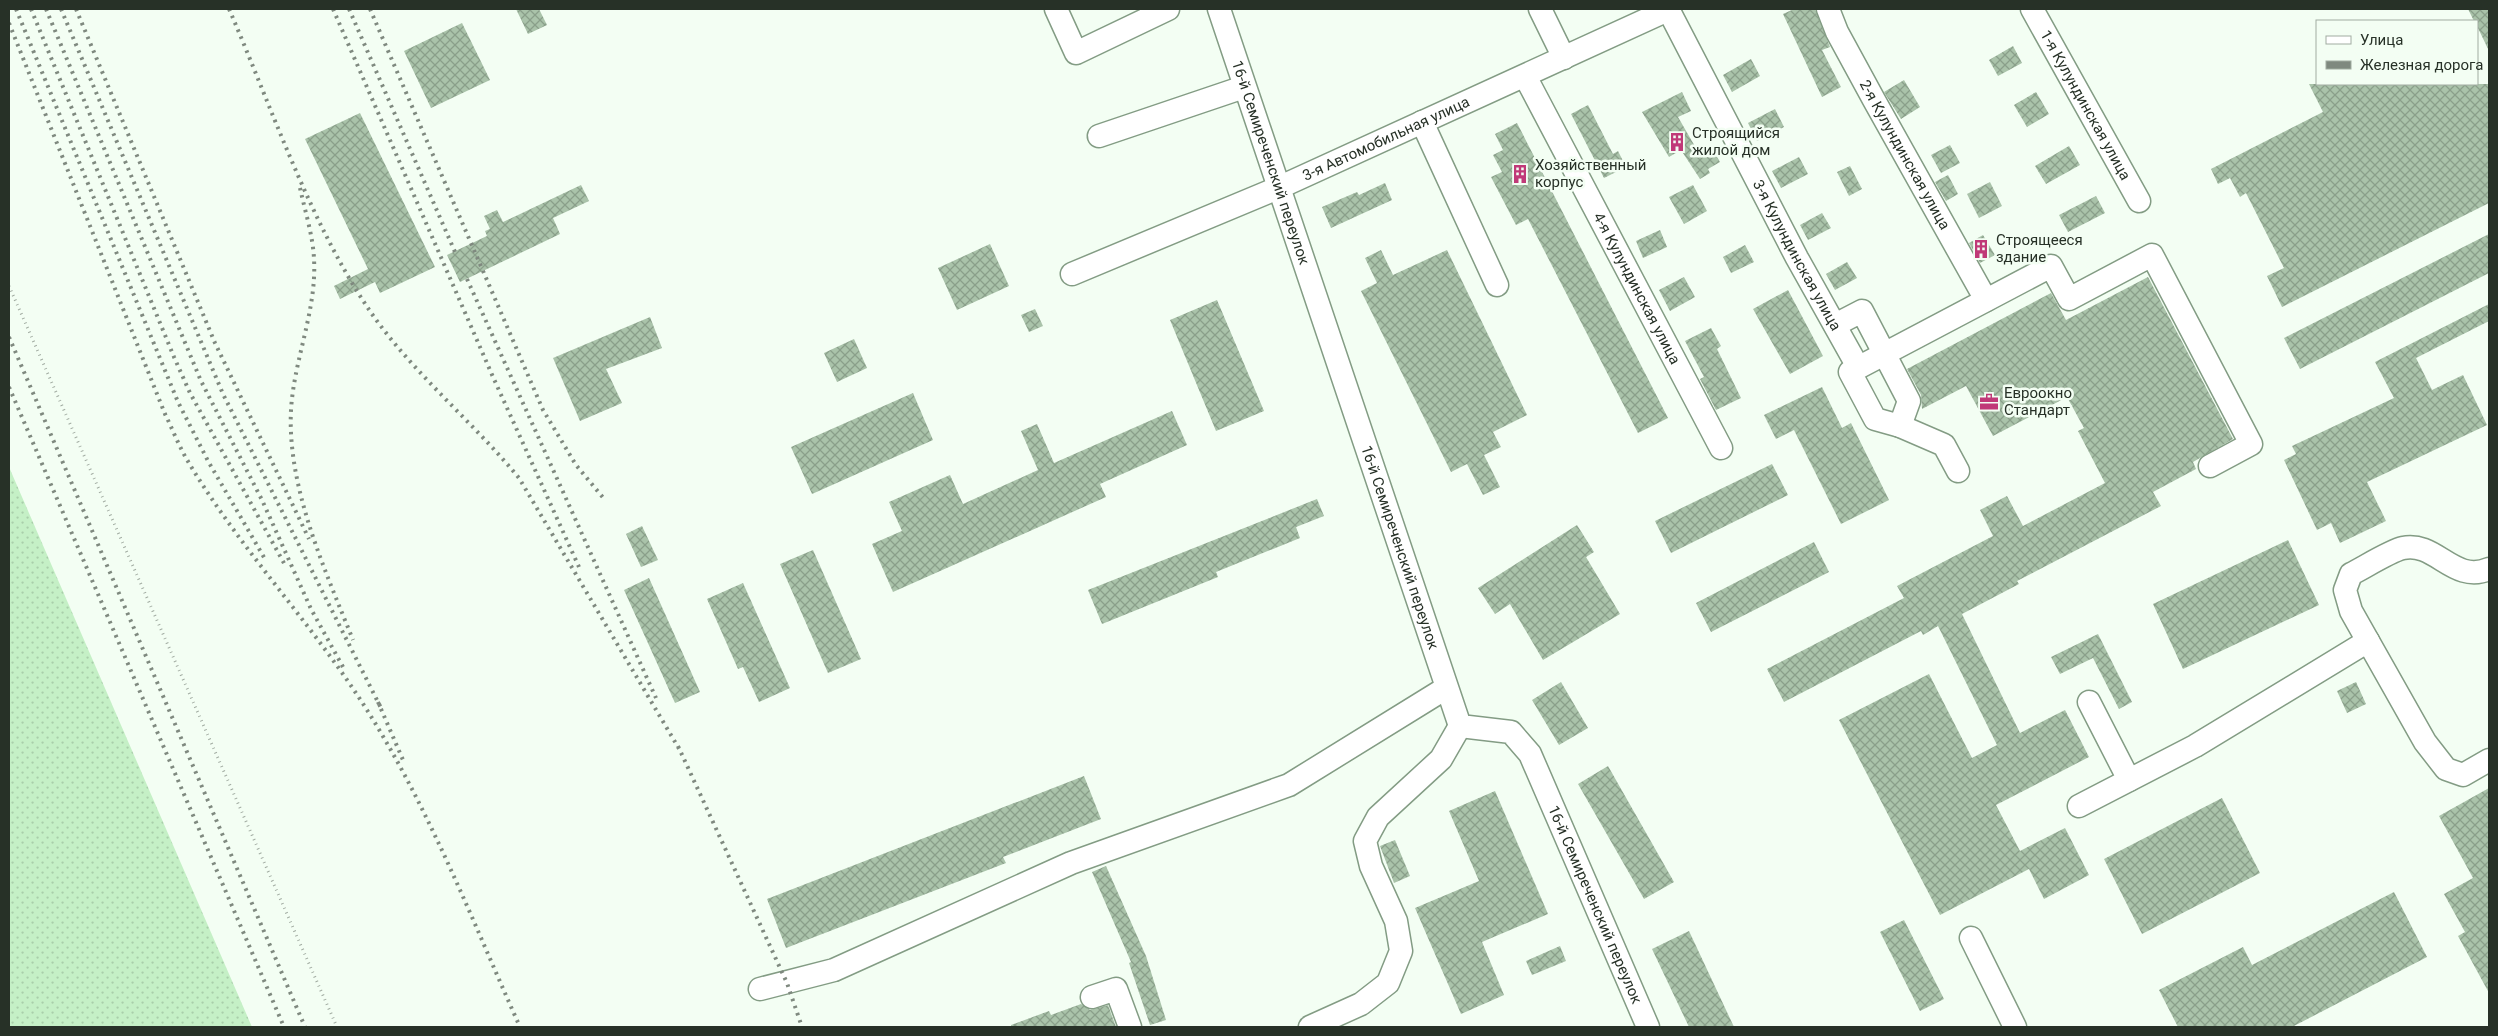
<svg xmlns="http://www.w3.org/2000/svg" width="2498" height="1036" font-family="Roboto,sans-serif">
  <defs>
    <pattern id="grass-dots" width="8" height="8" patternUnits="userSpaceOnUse" patternTransform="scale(1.25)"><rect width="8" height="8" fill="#c5f0c6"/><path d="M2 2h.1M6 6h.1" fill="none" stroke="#a9ceaa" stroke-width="1.8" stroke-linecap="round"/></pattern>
    <pattern id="building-cross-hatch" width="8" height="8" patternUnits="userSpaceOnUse" patternTransform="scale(1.25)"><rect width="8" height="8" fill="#aac3aa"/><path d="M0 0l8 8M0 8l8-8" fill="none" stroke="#8a9f8a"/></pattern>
  </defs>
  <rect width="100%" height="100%" fill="#f3fef3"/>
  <path fill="url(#grass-dots)" d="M9 467 252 1027H9Z"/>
  <path fill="url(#building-cross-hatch)" d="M516 9H539L547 25 528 34Z
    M1794 9H1815L1830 47 1822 50 1841 87 1822 97 1783 14Z
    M2468 9H2489V51L2477 26V21H2474Z
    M462 23 490 80 431 108 404 51Z
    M2013 46 2022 63 1998 76 1989 60Z
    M1751 59 1760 76 1732 92 1723 75Z
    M1904 80 1920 107 1901 119 1884 92Z
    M2309 84H2489V203L2282 307 2267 276 2284 268 2246 193 2240 197 2230 178 2218 184 2211 169 2323 112Z
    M1682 92 1691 111 1678 117 1700 155 1712 148 1720 162 1708 169 1710 173 1700 179 1681 150 1669 157 1642 112Z
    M2036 92 2049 114 2027 127 2014 105Z
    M1588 105 1613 154 1618 151 1626 167 1604 178 1571 114Z
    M1775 109 1784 127 1757 141 1748 123Z
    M360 113 435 267 380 293 375 282 340 299 334 286 368 269 305 139Z
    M1517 123 1668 418 1638 433 1528 219 1516 225 1491 177 1502 172 1493 155 1503 150 1495 134Z
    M1950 145 1960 163 1941 173 1931 155Z
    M2069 146 2080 165 2046 184 2035 166Z
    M1799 157 1808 174 1781 188 1772 171Z
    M1850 166 1862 189 1849 196 1837 172Z
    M1948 175 1958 194 1946 201 1935 182Z
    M1990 182 2002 206 1979 218 1967 194Z
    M1385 183 1392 200 1331 228 1322 207 1357 192 1359 195Z
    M581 185 589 201 553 218 560 234 460 282 447 255 487 236 485 231 490 229 484 216 497 210 503 222Z
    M1693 185 1707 211 1684 224 1669 197Z
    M2096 196 2105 213 2068 232 2059 215Z
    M1822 213 1831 228 1808 240 1800 225Z
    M1660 230 1667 247 1643 258 1636 241Z
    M2489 234V273L2300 369 2284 338Z
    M1983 235 1995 255 1980 263 1969 243Z
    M990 244 1009 286 957 310 938 268Z
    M1745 245 1754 262 1731 273 1723 257Z
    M1381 250 1393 275 1447 250 1527 415 1493 432 1501 447 1484 455 1500 487 1483 495 1467 464 1451 472 1361 291 1377 283 1365 258Z
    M1847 262 1857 278 1835 290 1826 274Z
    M1684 277 1695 297 1670 311 1659 290Z
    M2148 277 2233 439 2193 462 2196 469 2153 492 2161 506 2017 581 2019 584 1962 614 2020 733 2065 710 2089 757 1996 805 2020 851 2065 828 2089 875 2044 899 2029 869 1940 915 1839 720 1929 674 1972 758 1997 745 1938 626 1923 635 1921 631 1784 702 1767 669 1904 598 1897 586 1993 536 1980 510 2007 496 2023 526 2105 483 2078 431 2084 428 2067 397 1993 436 1966 386 1922 409 1921 395 1907 369 2051 293 2066 320Z
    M1788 290 1823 356 1790 374 1753 309Z
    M1217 300 1264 411 1216 431 1170 320Z
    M2489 304V321L2416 358 2432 390 2463 375 2487 425 2367 482 2386 521 2340 543 2331 523 2317 530 2284 460 2296 454 2292 446 2394 398 2375 362Z
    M1035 309 1043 326 1029 332 1021 315Z
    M650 317 662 348 606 369 622 403 580 421 553 358Z
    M1711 328 1721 346 1717 349 1741 398 1716 410 1700 379 1704 377 1685 341Z
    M854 339 867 368 837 382 824 353Z
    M1822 387 1842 428 1851 423 1889 500 1841 524 1794 430 1776 439 1764 415Z
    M913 393 933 440 812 494 791 447Z
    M1172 411 1187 445 1100 484 1106 497 893 592 872 544 902 531 889 502 950 475 963 504 1038 470 1021 431 1037 424 1054 463Z
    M1772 464 1788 495 1671 553 1655 521Z
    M1317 499 1324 516 1296 527 1300 538 1216 572 1218 577 1102 624 1088 590Z
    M1577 525 1594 552 1586 557 1620 614 1543 660 1510 604 1495 614 1478 588Z
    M642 526 658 560 641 567 626 534Z
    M2288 540 2319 605 2183 669 2153 604Z
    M1814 542 1829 572 1711 632 1696 603Z
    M813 550 861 659 828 673 780 564Z
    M649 578 700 692 675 703 624 590Z
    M743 583 790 688 759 702 743 667 738 669 707 599Z
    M2098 634 2132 702 2119 709 2093 658 2060 674 2051 657Z
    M1561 682 1588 728 1559 745 1532 700Z
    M2356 682 2366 704 2347 713 2337 691Z
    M1608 766 1674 882 1644 899 1578 784Z
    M1084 776 1101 819 1003 857 1006 863 786 948 767 899Z
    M2489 788V993L2458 936 2465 932 2444 894 2473 878 2439 816Z
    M1495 791 1548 914 1482 942 1504 995 1461 1014 1415 908 1479 881 1449 811Z
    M2222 798 2260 873 2142 934 2104 859Z
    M1395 840 1410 876 1394 883 1380 846Z
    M1106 866 1146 956 1166 1020 1150 1025 1129 963 1131 962 1092 872Z
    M2394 892 2427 957 2292 1027H2178L2159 990 2243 947 2252 965Z
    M1904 920 1944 999 1920 1011 1880 932Z
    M1689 931 1734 1027H1689L1652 949Z
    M1560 946 1566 961 1532 975 1526 961Z
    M1081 1004 1090 1010 1108 1005 1116 1027H1011V1025L1049 1011 1051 1015Z"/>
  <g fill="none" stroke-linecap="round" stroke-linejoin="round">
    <g stroke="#839c84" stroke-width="25">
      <g id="minor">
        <path d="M1056 9 1076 53 1168 9"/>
        <path id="s1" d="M1219 9 1460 726 1511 732 1530 754 1648 1027"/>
        <path d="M1540 9 1564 58"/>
        <path id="s2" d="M1668 9 1797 258 1858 367"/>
        <path id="s3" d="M1828 9 1837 32 1874 100 1986 300"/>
        <path id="s4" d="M2032 9 2139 201"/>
        <path id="s5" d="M1525 76 1721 448"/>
        <path d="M1422 122 1497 285"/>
        <path d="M1099 136 1244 87"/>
        <path id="s6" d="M1072 274 1278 188 1670 9"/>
        <path d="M1835 325 1862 311 1909 401 1900 426"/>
        <path d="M1958 471 1944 445 1900 426 1875 419 1850 372 2051 266 2069 299 2152 255 2251 444 2210 466"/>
        <path d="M2489 569C2453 584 2436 541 2403 548 2390 551 2365 567 2351 574L2345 590 2351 611 2425 742 2446 769 2463 775 2489 760"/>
        <path d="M2089 702 2129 780"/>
        <path d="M2079 806 2195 746 2368 641"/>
        <path d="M1971 938 2015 1027"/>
        <path d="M760 989 834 970 1071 863 1289 785 1446 688"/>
        <path d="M1092 997 1116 989 1130 1027"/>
        <path d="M1310 1027 1361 1004 1388 983 1401 951 1396 921 1371 866 1365 841 1378 817 1441 759 1460 726"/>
      </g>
    </g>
    <path stroke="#a3ada3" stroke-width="3" stroke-dasharray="1 4" stroke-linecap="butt" d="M9 286 337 1027"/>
    <use href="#minor" stroke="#fff" stroke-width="22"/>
    <path stroke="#7f897f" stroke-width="4" stroke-dasharray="2.5 5" stroke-linecap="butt" d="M16 9 178 402 208 461 265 559
      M31 9 174 357 190 393 285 565
      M46 9 201 381 262 500 311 609 343 667
      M61 9 223 394 381 708
      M76 9 215 343 309 539
      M229 9C272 108 311 226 372 314 414 374 473 422 519 478L681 752
      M333 9 493 377 579 567
      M349 9 455 252
      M370 9 543 410 576 465 605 500
      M9 23 165 414C172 428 178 444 186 458 238 547 312 623 367 710 430 810 472 920 520 1027
      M300 188C305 211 313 236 314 259 317 310 294 359 291 410 287 487 325 570 353 640
      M467 279 656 698
      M9 337 305 1027
      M9 387 284 1027
      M378 702 403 760
      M678 746 787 983 802 1027"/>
  </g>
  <defs>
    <g id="building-bare" transform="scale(1.5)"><path d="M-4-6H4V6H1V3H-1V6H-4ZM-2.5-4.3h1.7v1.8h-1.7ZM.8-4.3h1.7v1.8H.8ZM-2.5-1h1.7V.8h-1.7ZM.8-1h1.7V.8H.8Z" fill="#c03978" stroke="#f3fef3" stroke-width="2.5" paint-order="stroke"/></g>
    <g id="office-bare" transform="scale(1.5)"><path d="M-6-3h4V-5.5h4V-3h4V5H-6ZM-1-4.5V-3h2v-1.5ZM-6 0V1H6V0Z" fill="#c03978" stroke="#f3fef3" stroke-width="2.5" paint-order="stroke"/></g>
  </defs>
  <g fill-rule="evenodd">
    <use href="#building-bare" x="1677" y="142"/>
    <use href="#building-bare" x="1520" y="174"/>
    <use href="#building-bare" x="1981" y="249"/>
    <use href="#office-bare" x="1989" y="402"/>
  </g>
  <g text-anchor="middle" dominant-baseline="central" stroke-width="5" stroke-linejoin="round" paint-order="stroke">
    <g font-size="15" fill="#273127" stroke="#f3fef3">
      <text stroke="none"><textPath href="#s4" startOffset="110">1-я Кулундинская улица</textPath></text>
      <text stroke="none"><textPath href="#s6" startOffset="342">3-я Автомобильная улица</textPath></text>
      <text stroke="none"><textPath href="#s3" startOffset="165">2-я Кулундинская улица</textPath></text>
      <text stroke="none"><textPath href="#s1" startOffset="162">16-й Семиреченский переулок</textPath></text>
      <text stroke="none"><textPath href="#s2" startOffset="278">3-я Кулундинская улица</textPath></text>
      <text stroke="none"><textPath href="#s5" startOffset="240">4-я Кулундинская улица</textPath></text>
      <text stroke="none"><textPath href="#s1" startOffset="568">16-й Семиреченский переулок</textPath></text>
      <text stroke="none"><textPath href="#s1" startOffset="1001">16-й Семиреченский переулок</textPath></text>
    </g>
    <g font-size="15" fill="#273127" stroke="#f3fef3" text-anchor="start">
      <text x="1692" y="133">Строящийся<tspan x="1692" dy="17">жилой дом</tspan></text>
      <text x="1535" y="165">Хозяйственный<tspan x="1535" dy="17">корпус</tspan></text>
      <text x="1996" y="240">Строящееся<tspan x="1996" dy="17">здание</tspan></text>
      <text x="2004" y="393">Евроокно<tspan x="2004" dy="17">Стандарт</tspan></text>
    </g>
  </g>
  <rect width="2498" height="1036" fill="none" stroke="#273127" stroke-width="20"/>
  <rect x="2316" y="20" width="162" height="65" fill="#f3fef3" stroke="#a1aca1"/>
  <rect x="2326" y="36" width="25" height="8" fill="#ffffff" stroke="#a1aca1"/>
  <text x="2360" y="45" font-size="15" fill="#273127">Улица</text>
  <rect x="2326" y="61" width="25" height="8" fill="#7f897f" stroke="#a1aca1"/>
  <text x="2360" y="70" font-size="15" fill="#273127">Железная дорога</text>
</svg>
